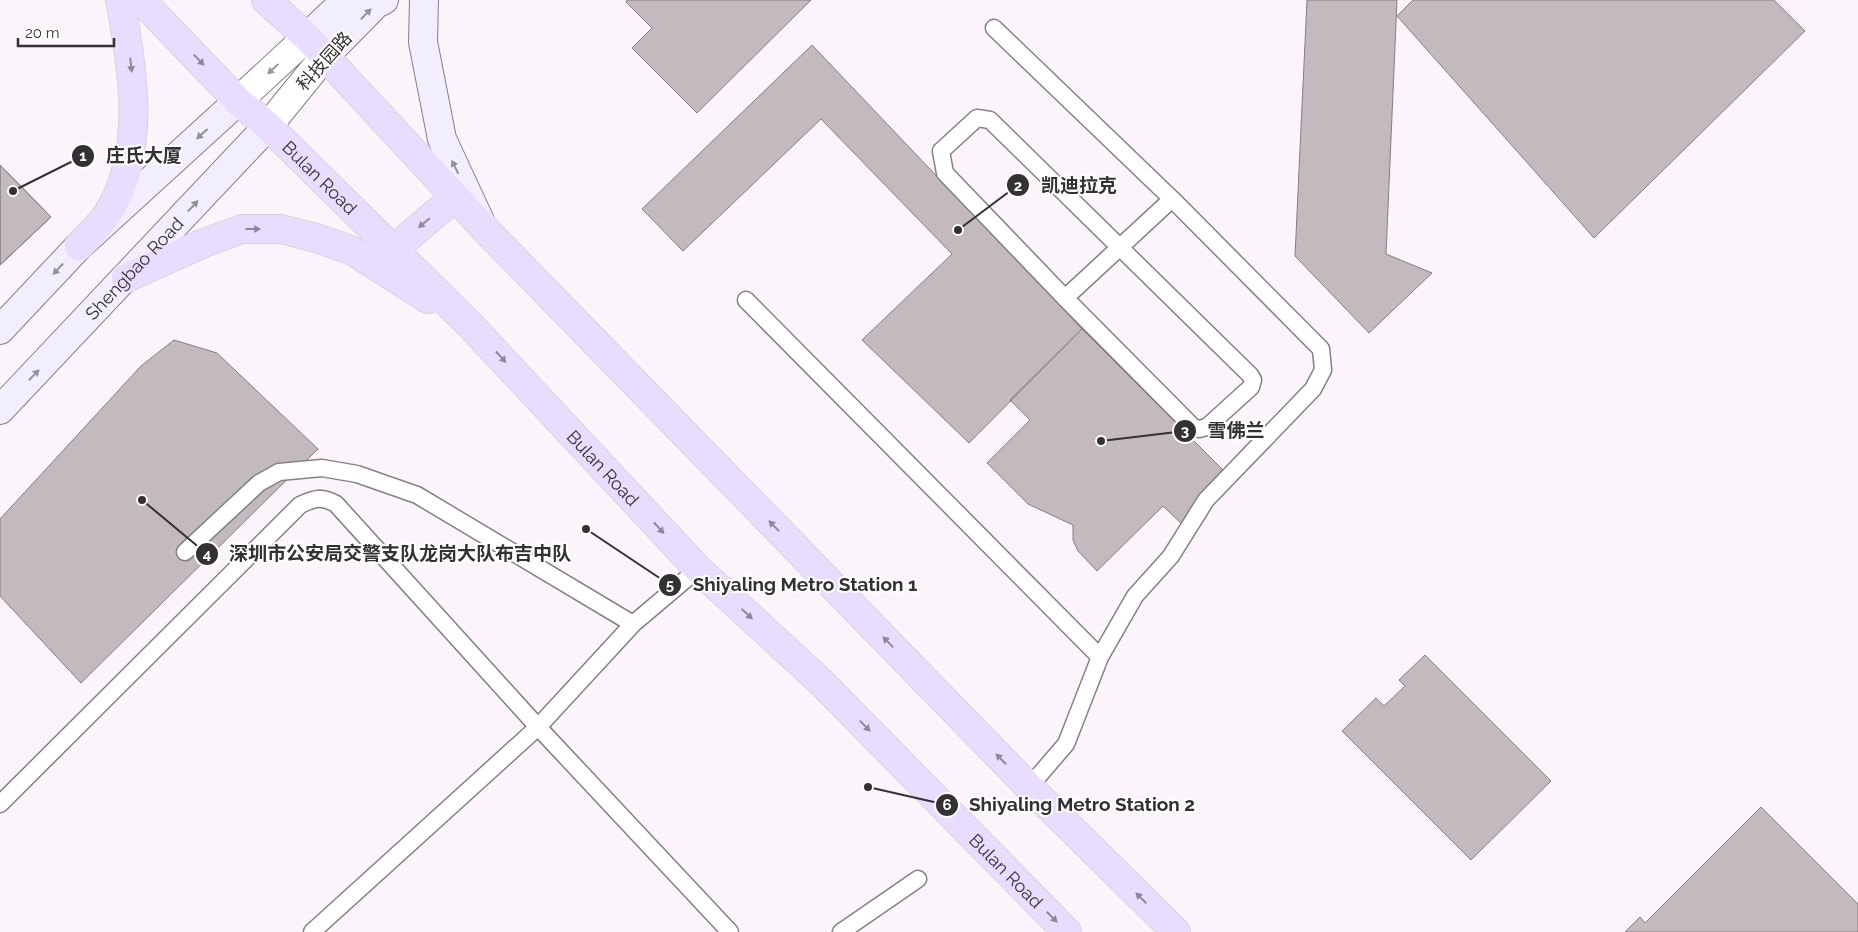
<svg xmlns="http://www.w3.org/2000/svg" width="1858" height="932" font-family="Raleway,'Noto Sans SC',sans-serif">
  <rect width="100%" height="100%" fill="#fbf5fb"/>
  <path fill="#c2babe" stroke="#857d81" d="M627 0H811L697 113 632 48 652 28 626 2Z
    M1307 0H1397L1386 254 1432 273 1369 333 1295 256Z
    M1413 0H1774L1805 31 1594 238 1397 16Z
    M812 45 1082 329 969 443 862 340 952 254 821 119 683 251 642 209Z
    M0 165 51 217 0 265Z
    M0 165 51 217 0 265Z
    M1082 329 1235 482 1187 529 1163 506 1097 571 1078 551 1073 540V525L1028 504 987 463 1030 420 1010 400Z
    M174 340 217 353 318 449 81 683 0 596V519L141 366Z
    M1425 655 1551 781 1471 860 1342 731 1376 698 1384 706 1405 686 1399 680Z
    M1761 807 1858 904V932H1625L1640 917 1645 923Z"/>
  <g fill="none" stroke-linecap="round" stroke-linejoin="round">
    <g stroke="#858085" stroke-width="19">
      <path id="service" d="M994 28 1172 199 1321 349 1323 370 1313 389 1206 500 1171 556 1135 596 1100 657
        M1065 298 945 173 941 151 977 118 990 120 1250 375 1253 380 1251 387 1207 427 1199 429 1193 427 1065 298 1172 199
        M746 300 1100 657 1066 744 1029 787
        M185 552 259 483 279 472 322 468 357 474 417 495 633 624
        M0 804 300 505C315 498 321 496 336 504L538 727 730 932
        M312 932 538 727 633 624 698 569
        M841 932 918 879"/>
    </g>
    <g stroke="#858085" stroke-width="30">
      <path id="tertiary" d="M238 101 307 37
        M268 126 325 56"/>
    </g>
    <g stroke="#858085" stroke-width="30">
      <g id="secondary">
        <path d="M424 0 423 42 442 139 480 221"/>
        <path d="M307 37 346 0"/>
        <path d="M325 56 376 4 384 0"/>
        <path d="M0 330 79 246 238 101"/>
        <path id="s1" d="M0 410 268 126"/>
      </g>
    </g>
    <g stroke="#d6d6d6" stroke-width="30">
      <g id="primary">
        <path id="s2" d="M141 0 238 101 268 126 471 326 698 569 821 682 1067 932"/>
        <path d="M266 0 307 37 483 227 1029 787 1176 932"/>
        <path d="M79 246C88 236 99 226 107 215 147 153 133 68 120 0"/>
        <path d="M394 249 455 197"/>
        <path d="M126 278 204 243 242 229H281L316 238 353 251 428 299"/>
      </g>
    </g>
    <use href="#service" stroke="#fff" stroke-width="16"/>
    <use href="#tertiary" stroke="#fff" stroke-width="28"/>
    <use href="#secondary" stroke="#f3eefe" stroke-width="28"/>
    <use href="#primary" stroke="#e8ddfe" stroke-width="28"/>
  </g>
  <defs><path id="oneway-solid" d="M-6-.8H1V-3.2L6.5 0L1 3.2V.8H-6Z" transform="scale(1.25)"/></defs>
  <g fill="#939098">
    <use href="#oneway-solid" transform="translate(366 14) rotate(-46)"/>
    <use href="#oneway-solid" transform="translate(202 134) rotate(138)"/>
    <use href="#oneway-solid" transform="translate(455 167) rotate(-116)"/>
    <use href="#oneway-solid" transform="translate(193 206) rotate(-47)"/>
    <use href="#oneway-solid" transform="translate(58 269) rotate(133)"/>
    <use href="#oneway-solid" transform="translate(34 375) rotate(-46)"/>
  </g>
  <g fill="#8e8798">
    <use href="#oneway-solid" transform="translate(199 60) rotate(46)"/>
    <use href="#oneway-solid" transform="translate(131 65) rotate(84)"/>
    <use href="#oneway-solid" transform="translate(424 223) rotate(140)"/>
    <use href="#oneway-solid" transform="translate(253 229)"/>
    <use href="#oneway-solid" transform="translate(501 357) rotate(47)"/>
    <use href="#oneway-solid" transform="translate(774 526) rotate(-134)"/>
    <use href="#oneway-solid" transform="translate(659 528) rotate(47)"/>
    <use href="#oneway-solid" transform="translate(747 614) rotate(43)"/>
    <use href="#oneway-solid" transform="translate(888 642) rotate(-134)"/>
    <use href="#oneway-solid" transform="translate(865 726) rotate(46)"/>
    <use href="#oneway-solid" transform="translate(1001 759) rotate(-134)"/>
    <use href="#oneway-solid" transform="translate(1141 898) rotate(-135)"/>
    <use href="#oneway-solid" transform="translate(1052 917) rotate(45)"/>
  </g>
  <use fill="#999899" href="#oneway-solid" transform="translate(273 69) rotate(137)"/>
  <g text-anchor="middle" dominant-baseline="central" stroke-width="4" stroke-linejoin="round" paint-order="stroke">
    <g font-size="18" fill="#333133" stroke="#fff">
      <text transform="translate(324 61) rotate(-48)">科技园路</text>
      <text stroke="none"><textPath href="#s2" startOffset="252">Bulan Road</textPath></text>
      <text stroke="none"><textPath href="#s1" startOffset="195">Shengbao Road</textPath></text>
      <text stroke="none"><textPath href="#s2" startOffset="658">Bulan Road</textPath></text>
      <text stroke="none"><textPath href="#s2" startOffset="1228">Bulan Road</textPath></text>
    </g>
  </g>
  <path fill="none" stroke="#333133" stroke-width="2" d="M13 191L83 156M958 230L1018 185M1101 441L1185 431M142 500L207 554M586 529L670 585M868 787L947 805"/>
  <g fill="#333133" stroke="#fff" stroke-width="2">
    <circle cx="13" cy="191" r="5"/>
    <circle cx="958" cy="230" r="5"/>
    <circle cx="1101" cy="441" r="5"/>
    <circle cx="142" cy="500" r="5"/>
    <circle cx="586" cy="529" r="5"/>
    <circle cx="868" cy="787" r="5"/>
    <circle cx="83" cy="156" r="12"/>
    <circle cx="1018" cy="185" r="12"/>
    <circle cx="1185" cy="431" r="12"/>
    <circle cx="207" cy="554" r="12"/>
    <circle cx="670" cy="585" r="12"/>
    <circle cx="947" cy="805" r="12"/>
  </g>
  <g font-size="15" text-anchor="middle" font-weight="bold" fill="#fff">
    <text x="83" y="161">1</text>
    <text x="1018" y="191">2</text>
    <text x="1185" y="436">3</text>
    <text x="207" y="559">4</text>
    <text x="670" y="590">5</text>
    <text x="947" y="810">6</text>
  </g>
  <g font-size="19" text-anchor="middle" font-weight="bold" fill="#333133" stroke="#fff" stroke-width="4" stroke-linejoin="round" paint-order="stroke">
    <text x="144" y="162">庄氏大厦</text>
    <text x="1079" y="192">凯迪拉克</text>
    <text x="1236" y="437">雪佛兰</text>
    <text x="400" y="560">深圳市公安局交警支队龙岗大队布吉中队</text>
    <text x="805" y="591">Shiyaling Metro Station 1</text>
    <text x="1082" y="811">Shiyaling Metro Station 2</text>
  </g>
  <path d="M18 38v8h96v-8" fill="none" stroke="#333133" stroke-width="2.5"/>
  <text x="25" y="38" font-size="15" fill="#333133" stroke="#ffffff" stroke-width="4" paint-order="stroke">20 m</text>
</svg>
